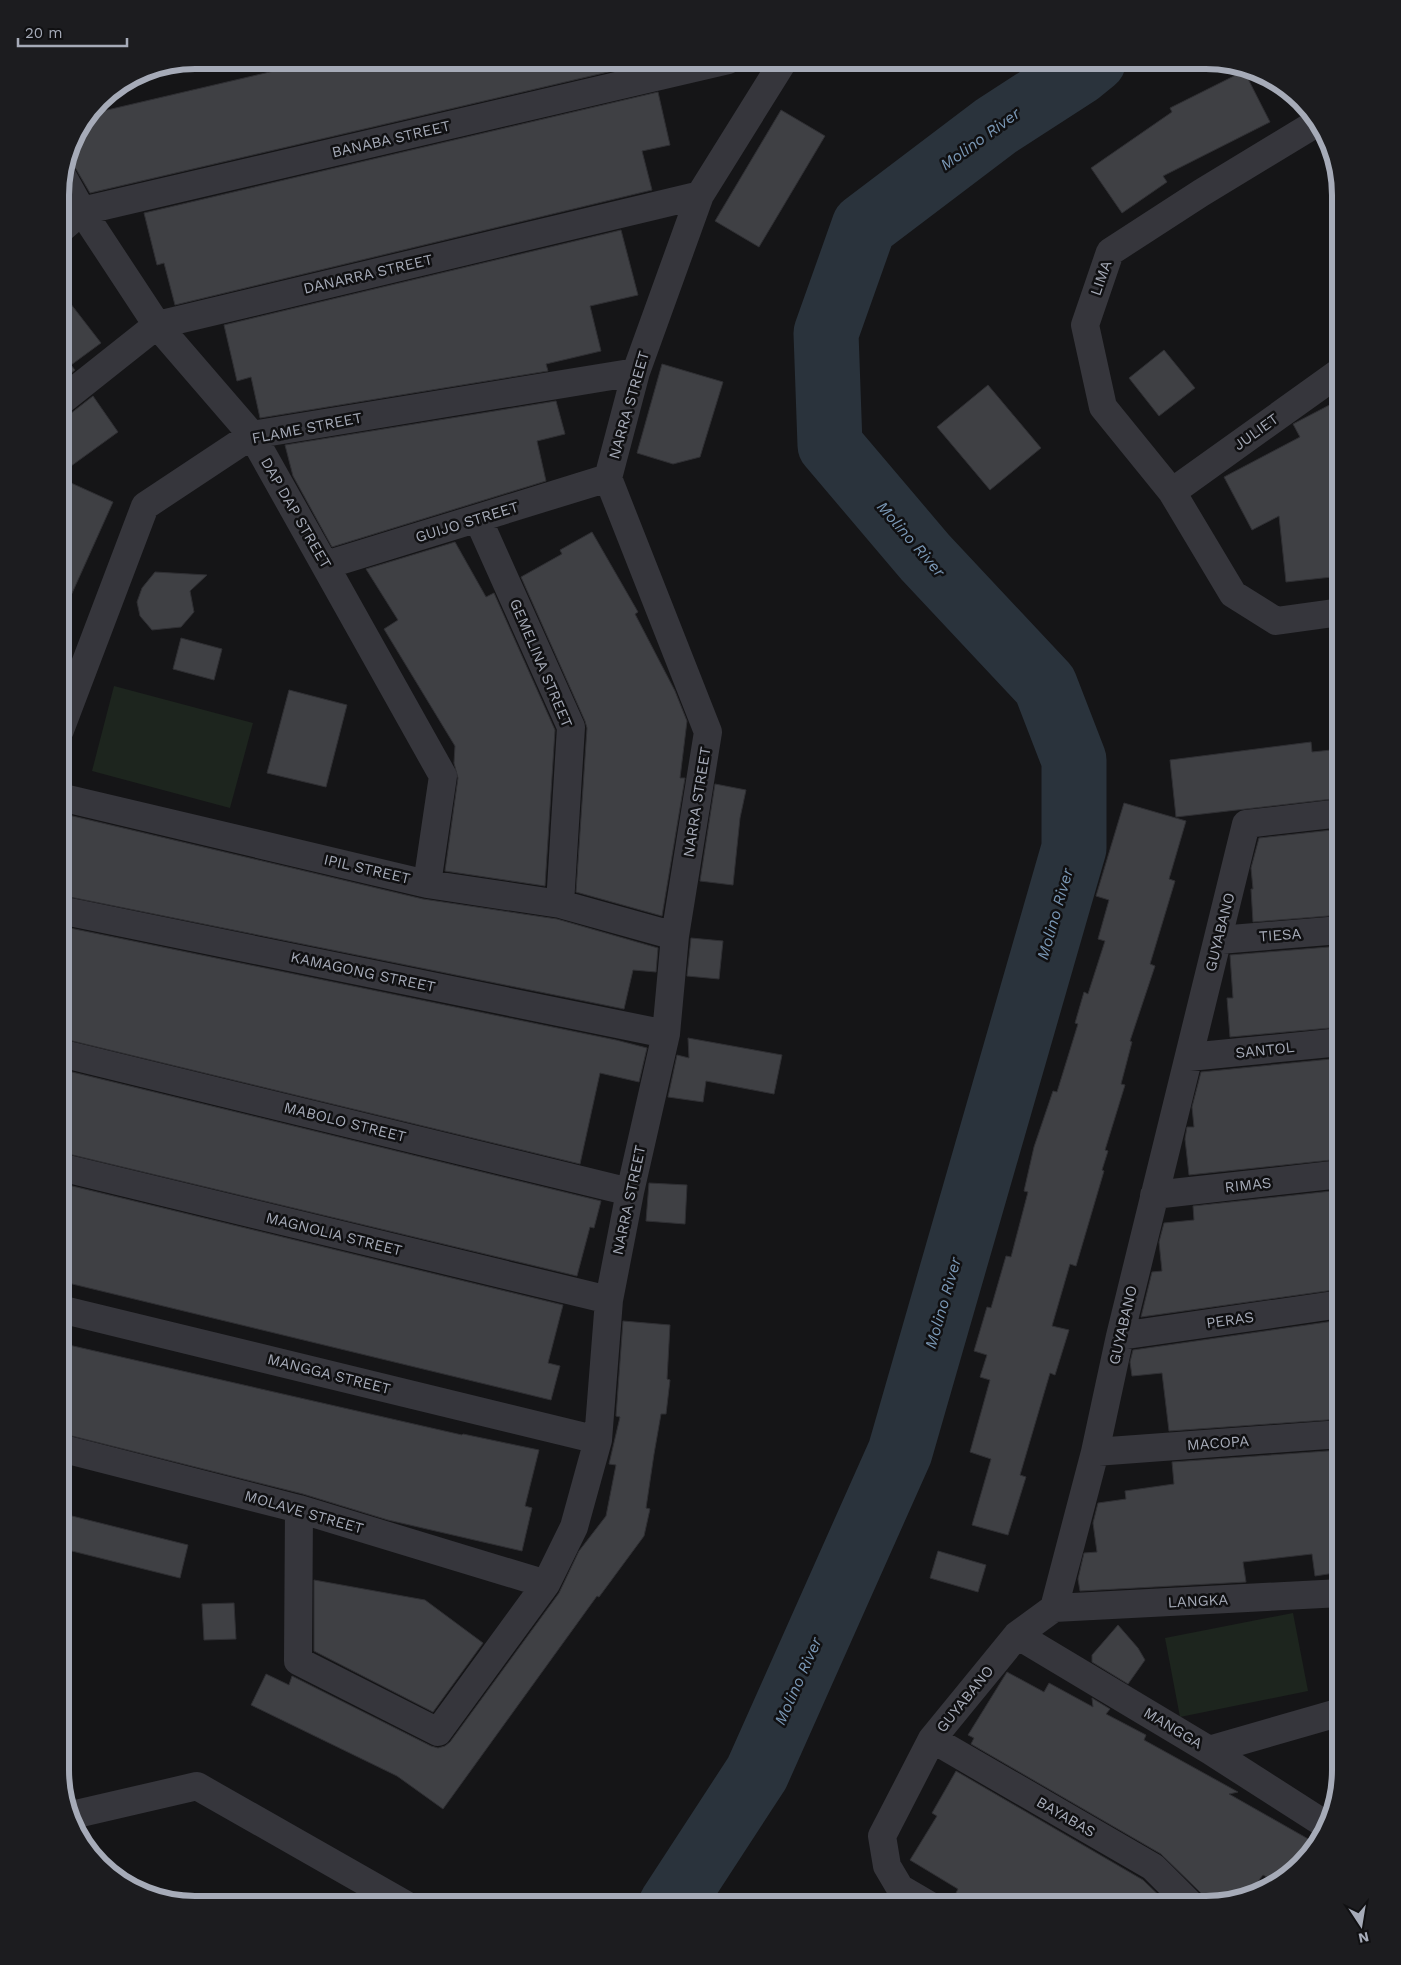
<svg xmlns="http://www.w3.org/2000/svg" width="1401" height="1965" font-family="'Work Sans',sans-serif">
  <rect width="100%" height="100%" fill="#151517"/>
  <path fill="#1d251e" d="M114 686 253 723 230 808 92 771Z
    M1293 1613 1308 1691 1180 1717 1165 1638Z"/>
  <g fill="none" stroke-linecap="round" stroke-linejoin="round">
    <path stroke="#2a333c" stroke-width="65" d="M671 1905 757 1773 900 1452 1074 848V760L1045 685 925 557 830 445 826 333 864 226 996 126 1078 73 1094 60"/>
  </g>
  <path fill="#3f4044" stroke="#2f2f33" d="M321 60H650L651 62 90 193 76 169 67 162 74 135 90 114Z
    M1244 71 1270 122 1163 176 1167 182 1122 213 1091 168 1172 112 1170 108Z
    M658 92 670 145 642 151 652 190 175 305 164 263 157 265 144 213Z
    M781 110 825 136 759 247 715 221Z
    M621 230 638 295 590 306 601 351 546 364 548 371 260 418 251 377 237 381 224 325Z
    M60 290 101 343 71 365 75 370 60 382Z
    M1164 350 1195 388 1159 416 1129 378Z
    M662 364 723 382 700 457 673 464 637 453Z
    M988 385 1041 448 990 490 937 427Z
    M93 396 118 432 60 474V417L70 414Z
    M1341 399V576L1286 582 1279 516 1252 530 1224 477 1300 437 1293 424Z
    M556 401 565 434 537 441 546 481 332 547 293 476 285 445Z
    M60 478 113 502 60 620Z
    M592 532 638 612 635 614 675 691 687 721 680 778H685L662 916 576 892 587 728 585 721 521 577 562 554 560 550Z
    M455 542 486 597 494 593 555 730 545 886 445 871 458 778 454 763 455 746 384 629 398 620 366 569Z
    M155 572 207 575 190 591 194 612 181 627 152 630 140 616 137 602 142 588Z
    M181 638 222 649 214 680 173 669Z
    M289 690 347 705 326 787 267 773Z
    M1311 742 1312 752 1341 749V798L1176 817 1170 760Z
    M715 784 746 790 740 818 733 885 700 881Z
    M1124 803 1186 821 1169 879 1175 881 1150 964 1155 966 1130 1041 1132 1042 1121 1084 1125 1085 1105 1150 1108 1151 1102 1170 1104 1171 1076 1266 1070 1264 1052 1326 1069 1330 1055 1375 1050 1373 1020 1475 1026 1477 1008 1535 972 1525 991 1459 970 1452 990 1380 980 1377 987 1355 974 1351 987 1307 991 1308 1006 1256 1011 1257 1028 1192 1024 1191 1034 1147 1053 1091 1057 1092 1078 1024 1075 1023 1084 992 1088 994 1105 941 1098 939 1109 900 1096 896Z
    M60 813 423 899 557 919 658 948 656 972 633 970 624 1009 60 895Z
    M1341 829V915L1253 922 1251 889H1253L1251 868 1259 838Z
    M60 926 616 1040 647 1048 639 1082 600 1073 580 1164 60 1038Z
    M691 938 723 941 719 979 687 976Z
    M1341 946V1027L1230 1037 1227 998H1233L1230 955Z
    M688 1038 782 1055 774 1094 706 1081 703 1102 668 1097 677 1055 689 1058Z
    M1341 1058V1159L1189 1175 1185 1139 1187 1127H1194L1192 1107 1201 1072Z
    M60 1069 601 1201 594 1228 590 1227 577 1276 60 1152Z
    M60 1183 563 1305 548 1363 560 1366 551 1400 60 1281Z
    M649 1183 687 1185 685 1224 646 1221Z
    M1341 1190V1289L1141 1317 1152 1272 1162 1271 1159 1242 1164 1223 1194 1220 1193 1206Z
    M1341 1320V1419L1169 1431 1162 1373 1132 1376 1130 1362 1133 1350Z
    M623 1321 670 1325 667 1379 670 1380 666 1414H661L654 1454 646 1508 650 1509 644 1536 599 1597 597 1596 443 1809 397 1776 251 1705 266 1674 289 1685 292 1676 431 1746 438 1748 445 1746 450 1742 559 1593 579 1551 606 1516 616 1465 609 1464 620 1417 616 1416Z
    M60 1343 462 1435 463 1434 539 1450 525 1506 532 1508 522 1551 388 1520 303 1494 60 1433Z
    M1341 1450V1572L1315 1576 1312 1554 1243 1562 1246 1582 1080 1591 1078 1579 1084 1553 1097 1552 1093 1523 1098 1503 1126 1499 1125 1491 1174 1484 1172 1462Z
    M60 1513 188 1545 180 1578 60 1548Z
    M938 1551 986 1565 978 1592 930 1578Z
    M314 1580 425 1600 483 1643 433 1712 314 1651Z
    M234 1603 236 1639 204 1640 202 1604Z
    M1118 1625 1138 1648 1145 1660 1128 1684 1092 1662V1655Z
    M1007 1672 1044 1692 1049 1683 1093 1707 1092 1698 1110 1709 1106 1714 1146 1735 1144 1740 1238 1792 1229 1794 1310 1840 1298 1863 1278 1883 1263 1875 1248 1894 1206 1905 1202 1894 1161 1854 971 1744 974 1738 968 1735Z
    M956 1771 1143 1880 1169 1905H973L955 1895 958 1889 910 1860 937 1816 932 1813Z"/>
  <g fill="none" stroke-linecap="round" stroke-linejoin="round">
    <path stroke="#36363c" stroke-width="28" d="M1318 122 1201 193 1110 252 1085 325 1103 407 1172 492 1233 594 1276 621 1341 612
      M63 177 82 211 157 325 252 435 443 776 427 884
      M60 230 82 211 728 60
      M60 402 157 325 700 195
      M1172 492 1341 371
      M478 519 571 727 560 904
      M326 565 608 478
      M60 730 145 506 252 435 636 372
      M60 797 427 884 560 904 675 936
      M60 910 666 1034
      M1219 940 1341 930
      M60 1053 630 1192
      M1189 1057 1341 1042
      M60 1167 609 1300
      M1154 1195 1341 1174
      M60 1309 598 1440
      M1120 1336 1341 1304
      M60 1448 299 1509 546 1584
      M1095 1452 1341 1434
      M299 1509 298 1661 438 1732 546 1584 574 1527 598 1440 609 1300 630 1192 666 1034 675 936 708 732 608 478 636 372 700 195 784 60
      M1054 1608 1341 1593
      M1017 1635 1209 1750 1326 1825
      M932 1739 1153 1867 1191 1905
      M1209 1750 1341 1712
      M72 1815 197 1786 406 1905
      M929 1905 900 1888 887 1866 882 1836 932 1739 1017 1635 1054 1608 1095 1452 1120 1336 1246 824 1341 813"/>
  </g>
  <g text-anchor="middle" dominant-baseline="central" stroke-width="5" stroke-linejoin="round" paint-order="stroke">
    <g font-size="15" fill="#a6abb8" stroke="#101012">
      <text transform="translate(391 139) rotate(-13)">BANABA STREET</text>
      <text transform="translate(368 274) rotate(-13)">DANARRA STREET</text>
      <text transform="translate(1101 278) rotate(-71)">LIMA</text>
      <text transform="translate(629 405) rotate(-74)">NARRA STREET</text>
      <text transform="translate(307 428) rotate(-11)">FLAME STREET</text>
      <text transform="translate(1256 432) rotate(-36)">JULIET</text>
      <text transform="translate(296 513) rotate(60)">DAP DAP STREET</text>
      <text transform="translate(467 522) rotate(-17)">GUIJO STREET</text>
      <text transform="translate(541 663) rotate(67)">GEMELINA STREET</text>
      <text transform="translate(697 802) rotate(-81)">NARRA STREET</text>
      <text transform="translate(367 869) rotate(13)">IPIL STREET</text>
      <text transform="translate(1220 932) rotate(-76)">GUYABANO</text>
      <text transform="translate(1280 935) rotate(-4)">TIESA</text>
      <text transform="translate(363 972) rotate(12)">KAMAGONG STREET</text>
      <text transform="translate(1265 1050) rotate(-6)">SANTOL</text>
      <text transform="translate(345 1122) rotate(14)">MABOLO STREET</text>
      <text transform="translate(1248 1185) rotate(-6)">RIMAS</text>
      <text transform="translate(629 1200) rotate(-78)">NARRA STREET</text>
      <text transform="translate(334 1234) rotate(14)">MAGNOLIA STREET</text>
      <text transform="translate(1230 1320) rotate(-8)">PERAS</text>
      <text transform="translate(1123 1325) rotate(-77)">GUYABANO</text>
      <text transform="translate(329 1374) rotate(14)">MANGGA STREET</text>
      <text transform="translate(1218 1443) rotate(-4)">MACOPA</text>
      <text transform="translate(304 1512) rotate(16)">MOLAVE STREET</text>
      <text transform="translate(1198 1601) rotate(-3)">LANGKA</text>
      <text transform="translate(965 1699) rotate(-51)">GUYABANO</text>
      <text transform="translate(1173 1728) rotate(31)">MANGGA</text>
      <text transform="translate(1066 1817) rotate(30)">BAYABAS</text>
    </g>
    <g font-size="16" font-style="italic" fill="#7a98b6" stroke="#101012">
      <text transform="translate(980 139) rotate(-36)">Molino River</text>
      <text transform="translate(911 539) rotate(49)">Molino River</text>
      <text transform="translate(1055 914) rotate(-74)">Molino River</text>
      <text transform="translate(943 1303) rotate(-74)">Molino River</text>
      <text transform="translate(798 1681) rotate(-66)">Molino River</text>
    </g>
  </g>
  <path d="M0 0H1401V1965H0ZM195 69H1206A126 126 0 0 1 1332 195V1770A126 126 0 0 1 1206 1896H195A126 126 0 0 1 69 1770V195A126 126 0 0 1 195 69Z" fill="#1c1c1f" fill-rule="evenodd"/>
  <path fill="none" stroke="#a6abb8" stroke-width="6" d="M195 69H1206A126 126 0 0 1 1332 195V1770A126 126 0 0 1 1206 1896H195A126 126 0 0 1 69 1770V195A126 126 0 0 1 195 69Z"/>
  <g transform="translate(1361 1925) rotate(168)" stroke="#101012" stroke-width="4" paint-order="stroke">
  <path d="M0-4L9 19L0 12L-9 19Z" fill="#a6abb8"/>
  <text y="-8" font-size="14" font-weight="bold" text-anchor="middle" fill="#a6abb8">N</text>
  </g>
  <path d="M18 38v8h109v-8" fill="none" stroke="#a6abb8" stroke-width="2.5"/>
  <text x="25" y="38" font-size="15" fill="#a6abb8" stroke="#101012" stroke-width="4" paint-order="stroke">20 m</text>
</svg>
